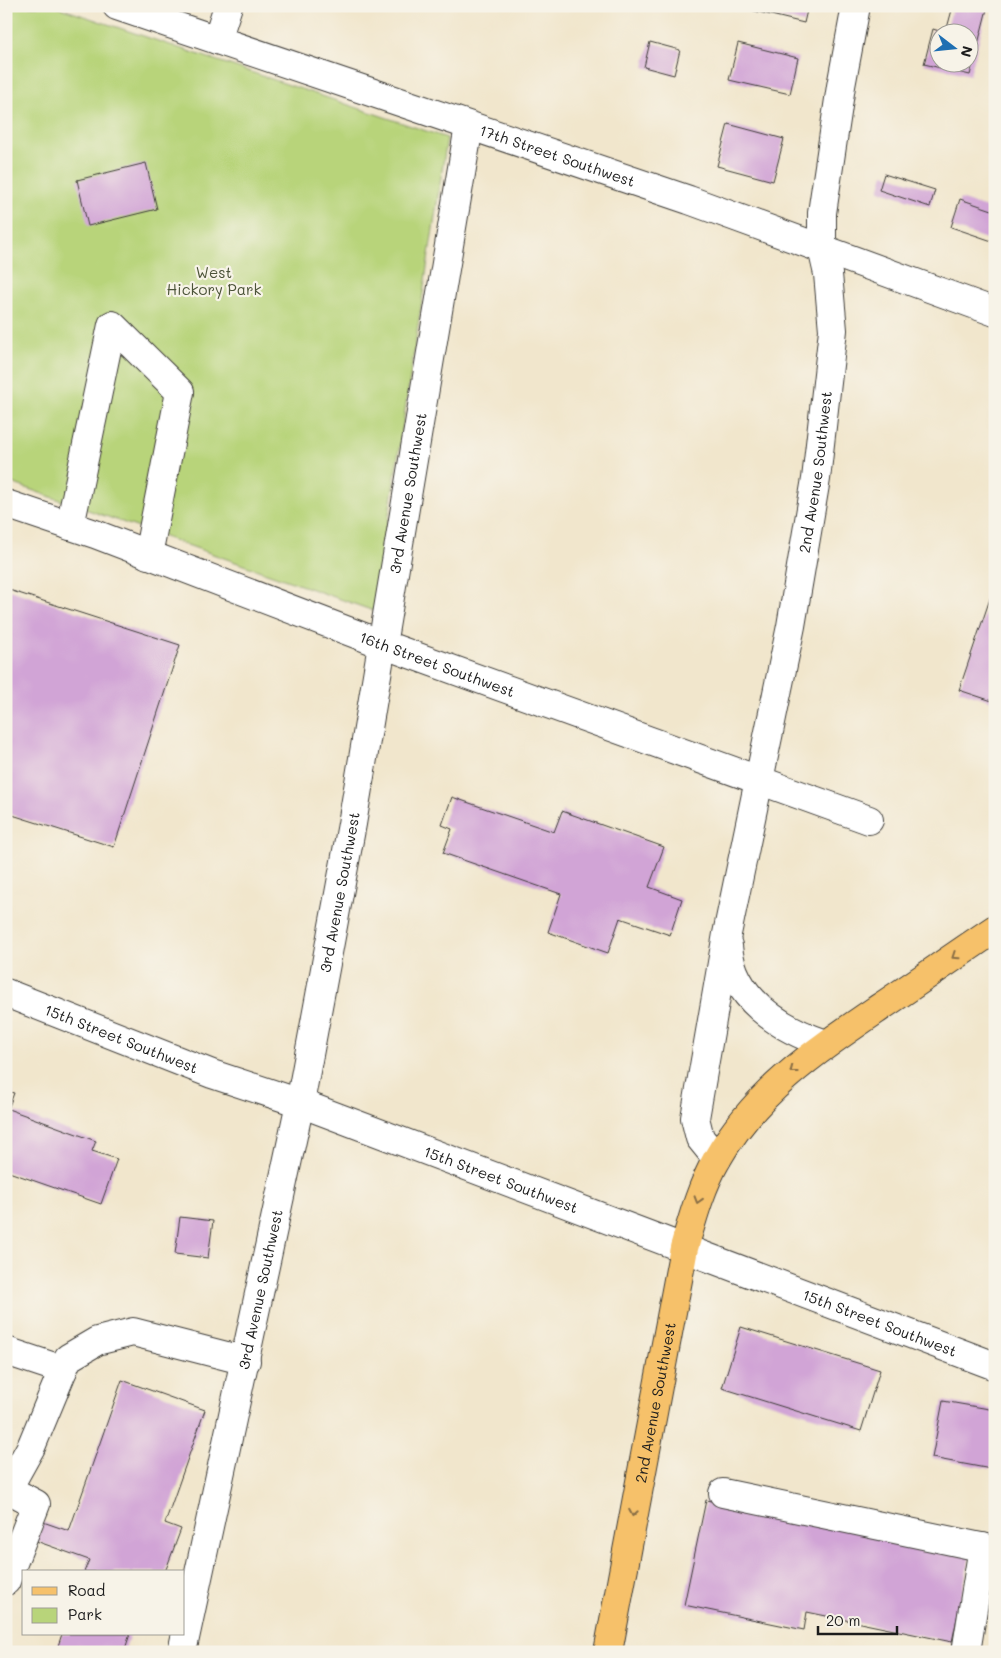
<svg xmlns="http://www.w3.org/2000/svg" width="1001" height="1658" font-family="Mali,sans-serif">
  <rect width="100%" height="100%" fill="#f7f3e8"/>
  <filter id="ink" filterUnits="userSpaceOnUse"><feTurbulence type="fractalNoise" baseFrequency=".02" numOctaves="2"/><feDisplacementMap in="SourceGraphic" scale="10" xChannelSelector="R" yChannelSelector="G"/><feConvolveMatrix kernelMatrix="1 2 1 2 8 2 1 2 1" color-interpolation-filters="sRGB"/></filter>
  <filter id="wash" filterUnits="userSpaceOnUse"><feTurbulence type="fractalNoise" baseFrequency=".0096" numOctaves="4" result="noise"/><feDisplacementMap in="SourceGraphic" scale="20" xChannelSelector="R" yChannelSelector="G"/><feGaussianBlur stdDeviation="1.12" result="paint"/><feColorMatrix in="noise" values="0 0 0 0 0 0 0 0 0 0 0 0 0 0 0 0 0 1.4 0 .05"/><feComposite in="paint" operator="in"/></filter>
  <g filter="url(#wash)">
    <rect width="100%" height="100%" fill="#f1e6cc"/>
    <path fill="#b8d47a" stroke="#6a784b" d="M6 6H54L447 138 374 611 6 481Z"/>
    <g id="blocks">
      <path fill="#d1a4d6" d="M734 6H808L804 23Z
        M953 6H977L987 9 970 75 924 64 933 29 942 32H938V62H968V32H946Z
        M650 42 680 50 674 75 644 67Z
        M738 43 798 58 790 94 729 80Z
        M728 124 784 139 773 181 717 166Z
        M146 163 157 209 88 226 77 180Z
        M884 174 935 190 930 207 879 190Z
        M960 199 995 211V231L992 241 951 227Z
        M994 587 995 588V702L959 690Z
        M6 589 180 645 114 847 6 813Z
        M452 797 554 832 562 811 664 847 649 887 682 899 670 935 620 918 608 953 548 932 561 894 443 853 452 829 442 825Z
        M6 1091 14 1093 8 1109 96 1141 92 1151 117 1159 101 1204 6 1171Z
        M180 1217 213 1221 208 1258 175 1254Z
        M741 1327 880 1370 861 1431 722 1388Z
        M122 1380 205 1410 165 1523 181 1529 165 1572H84L89 1560 36 1541 43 1522 69 1531Z
        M943 1401 995 1410V1447L991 1469 932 1458Z
        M706 1500 970 1555 952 1642 807 1612 804 1630 684 1605Z
        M62 1634H130L124 1652H56Z"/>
    </g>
  </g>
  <g filter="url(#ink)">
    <use href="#blocks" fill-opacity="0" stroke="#3c3a36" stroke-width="1"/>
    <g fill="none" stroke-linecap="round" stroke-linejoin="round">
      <g stroke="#3c3a36" stroke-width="30">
        <g id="minor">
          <path id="s1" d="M117 6 689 200 995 312"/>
          <path d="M217 40 228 6"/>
          <path id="s2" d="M6 504 95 534 382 644 869 820"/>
          <path d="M70 526 112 325 180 392 148 555"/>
          <path d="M728 946C732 998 780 1029 826 1044"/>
          <path id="s3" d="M6 993 212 1074 300 1103 995 1366"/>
          <path id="s4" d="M717 1159 700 1138 695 1118 727 934 791 626 816 479 833 330 828 274 822 248V213L841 86 856 6"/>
          <path d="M6 1351 63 1370"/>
          <path d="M6 1492 31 1447 68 1358 97 1341 133 1332 246 1361"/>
          <path d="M723 1493 995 1550"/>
          <path d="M6 1581 36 1504 8 1489"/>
          <path id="s5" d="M182 1652 300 1103 352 824 469 126"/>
          <path d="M966 1652 983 1547"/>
        </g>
      </g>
      <g stroke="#3c3a36" stroke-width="30">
        <g id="major">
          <path id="s6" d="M608 1652 684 1248C693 1217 701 1187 717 1159 756 1091 816 1051 879 1008 918 982 956 955 995 929"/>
        </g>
      </g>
      <use href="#minor" stroke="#fff" stroke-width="28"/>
      <use href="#major" stroke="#f6c16b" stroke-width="28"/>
    </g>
    <defs><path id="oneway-chevron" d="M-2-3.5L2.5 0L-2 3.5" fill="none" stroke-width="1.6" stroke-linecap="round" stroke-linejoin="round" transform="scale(1.25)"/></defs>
    <g stroke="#896e44">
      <use href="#oneway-chevron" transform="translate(955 956) rotate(146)"/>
      <use href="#oneway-chevron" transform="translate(793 1070) rotate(143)"/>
      <use href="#oneway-chevron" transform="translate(698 1200) rotate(107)"/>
      <use href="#oneway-chevron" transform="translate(633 1513) rotate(100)"/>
    </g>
  </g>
  <g text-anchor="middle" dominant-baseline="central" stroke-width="4.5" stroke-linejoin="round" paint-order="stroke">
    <g font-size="15" fill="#1c1c1c" stroke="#f7f3e8">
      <text stroke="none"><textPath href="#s1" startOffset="465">17th Street Southwest</textPath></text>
      <text stroke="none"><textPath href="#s4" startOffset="705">2nd Avenue Southwest</textPath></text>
      <text stroke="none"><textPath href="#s5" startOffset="1181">3rd Avenue Southwest</textPath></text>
      <text stroke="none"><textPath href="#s2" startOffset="460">16th Street Southwest</textPath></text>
      <text stroke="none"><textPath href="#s5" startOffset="776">3rd Avenue Southwest</textPath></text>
      <text stroke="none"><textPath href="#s3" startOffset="124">15th Street Southwest</textPath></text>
      <text stroke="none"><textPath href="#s3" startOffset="529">15th Street Southwest</textPath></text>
      <text stroke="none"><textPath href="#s5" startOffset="371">3rd Avenue Southwest</textPath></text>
      <text stroke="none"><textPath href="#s3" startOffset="934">15th Street Southwest</textPath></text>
      <text stroke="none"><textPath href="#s6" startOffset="254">2nd Avenue Southwest</textPath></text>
    </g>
    <g font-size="15" fill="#4b5338" stroke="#f7f3e8">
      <text x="214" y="272">West<tspan x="214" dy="17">Hickory Park</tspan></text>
    </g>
  </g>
  <rect width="1001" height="1658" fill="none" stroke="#f7f3e8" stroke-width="25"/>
  <rect x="22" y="1570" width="162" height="65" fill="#f7f3e8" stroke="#9f9d96"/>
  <rect x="32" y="1587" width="25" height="8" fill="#f6c16b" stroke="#9f9d96"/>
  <text x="68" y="1596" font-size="15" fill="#1c1c1c">Road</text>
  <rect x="32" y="1608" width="25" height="15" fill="#b8d47a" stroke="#9f9d96"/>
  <text x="68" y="1620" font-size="15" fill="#1c1c1c">Park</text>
  <g transform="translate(954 48) rotate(106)"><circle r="24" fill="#f7f3e8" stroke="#9f9d96"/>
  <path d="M0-4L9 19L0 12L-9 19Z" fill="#1f6fb2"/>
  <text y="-8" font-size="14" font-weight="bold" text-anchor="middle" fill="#1c1c1c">N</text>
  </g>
  <path d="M818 1626v8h79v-8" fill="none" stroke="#1c1c1c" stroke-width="2.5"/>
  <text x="826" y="1626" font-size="15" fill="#1c1c1c" stroke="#f7f3e8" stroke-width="4" paint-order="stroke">20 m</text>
</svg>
